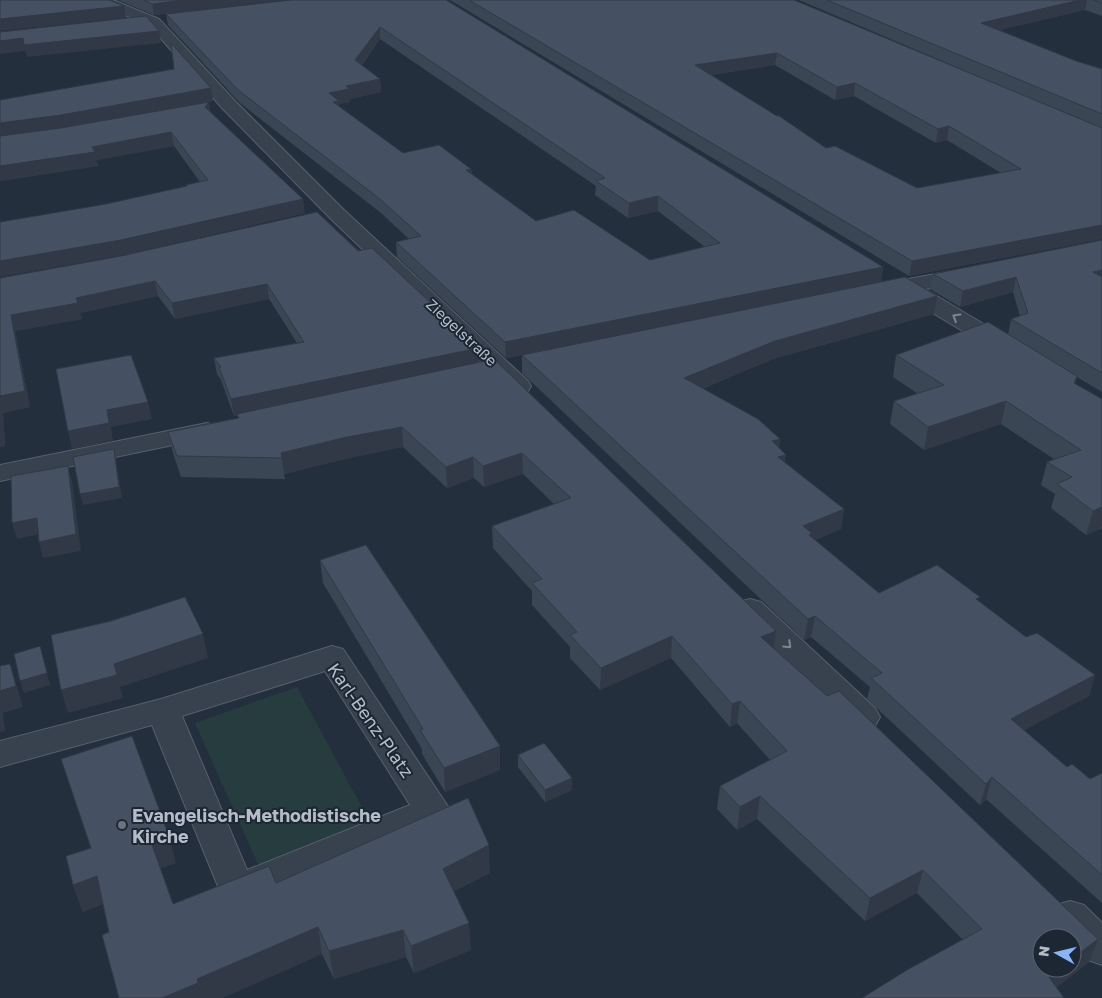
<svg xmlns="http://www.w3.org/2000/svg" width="1102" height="998" font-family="'Golos Text',sans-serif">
  <rect width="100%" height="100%" fill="#242f3e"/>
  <path fill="#263c3f" d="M297 687 371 824 260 869 195 723Z"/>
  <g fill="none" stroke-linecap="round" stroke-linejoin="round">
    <g stroke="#565f6c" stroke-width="2">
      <path id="street" d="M94 0H113L159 19 235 101 344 210 528 381 531 386 528 391 519 393 510 391 330 218 223 109 149 25 96 3Z
        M968 268 976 269 979 274 976 279 925 289 1012 341 1016 346 1012 351 1004 353 996 351 901 294 881 298 873 296 870 291 873 286 881 284Z
        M207 423 216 426 220 431 216 436 0 481V465Z
        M750 599 761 602 875 708 880 717 875 726 863 729 851 726 739 616 735 609 739 602Z
        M332 646 343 649 451 811 446 821 250 901 237 906 224 901 152 725 0 767V741L161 699ZM325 671 410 805 247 870 182 716Z
        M1070 901 1084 905 1102 923V965L1088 960 1072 944V938H1066L1056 929 1051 917 1056 905Z"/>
    </g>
    <use href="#street" fill="#38414e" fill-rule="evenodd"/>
  </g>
  <path fill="#3b4654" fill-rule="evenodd" d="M118 0H286L177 13 446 0 883 267 881 281 937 296 934 314 773 359 702 389 780 439 779 448 785 463 844 509 841 529 815 540 879 593 979 601 1026 637 1095 675 1089 696 1024 730 1067 767 1090 779 1102 773V903L986 799 980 805 867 699 870 687 811 637 804 640 522 373V355L506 358 397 257 396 242 409 239 381 213 240 103 168 25 166 14 154 15ZM380 39 596 186 595 195 628 218 658 211 705 247 650 260 536 221 472 174 471 169 403 153 340 107 339 104 350 102V99L381 92 380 79 362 65Z
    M450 0H794L975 75 799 0H1102V16L1085 10 999 30 1076 61 1102 69V239L909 276ZM775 65 835 100 854 96 936 143 947 140 1001 173 917 188 826 148 711 75Z
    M211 88 213 101 93 123 211 112 305 213 124 255 106 204 186 187V185L200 182 174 146 96 160 98 166 0 181V100Z
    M317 212 479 362 774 649 1089 962 1057 987 963 940 917 893 865 921 757 819 737 830 717 809 720 786 770 760 737 723 730 727 671 658 600 690 570 658V647L532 605V591L493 548 492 526 554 504 523 474 484 487 474 478 447 488 403 447 349 458 284 474 285 479 181 477 173 453 168 432 238 418 237 415 234 416 221 380 217 374 214 358 297 343 269 299 175 319 158 296 80 313 82 319 15 331 30 407 3 413 5 446 0 447V278L121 256Z
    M1102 240V392L1077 377 1075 384 1102 399V528L1086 535 1051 508 1055 494 1041 485 1047 462 1054 459 1001 424 924 450 890 424 894 401 918 394 893 377 896 355 1008 335 1011 319 1020 316 1013 292 960 307 930 289 933 274Z
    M320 560 500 746V770L445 792 422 754V749L323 583Z
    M518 755 572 778V790L545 802 518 767Z
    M61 759 176 863 160 868 173 904 276 883 490 873 454 891 471 950 414 973 406 957 334 979 322 954 222 998H119L109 932 103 904 83 912 73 885 91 848Z"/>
  <path fill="#303945" d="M184 0H286L154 15 152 4Z
    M1080 0H1087L1085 10 979 35 981 23Z
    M124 6 126 18 0 31V19Z
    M380 27V39L356 72 355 60Z
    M159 31 161 43 27 57 24 45Z
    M23 38 26 51 0 54V41Z
    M777 53 775 65 695 77V65Z
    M380 79 381 92 350 99V102L339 104 340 114 334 115 329 93 346 86Z
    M855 83 854 96 835 100 837 87Z
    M211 88 213 101 64 128 0 137V123Z
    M209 102 211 115 205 107Z
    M949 126 947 140 936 143 938 129Z
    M171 132 174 146 96 160 98 166 0 181V166L92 147Z
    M471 169 472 183 466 170Z
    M658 196V211L628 218 629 203Z
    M303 199 305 213 124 255 0 277V261Z
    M1102 225V239L909 276 912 261Z
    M883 267 881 282 506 358 505 342Z
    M1102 270V284L1093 272Z
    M1016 277 1013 292 960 307 963 291Z
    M155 281 158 296 80 313 82 319 15 331 30 407 3 413 5 446 0 447V396L11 315 76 298Z
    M267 284 269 299 175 319 172 303Z
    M937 296 934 314 773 359 682 397 684 378 775 341Z
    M479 348V364L234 416 231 399Z
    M1006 401 1001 424 924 450 928 427Z
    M148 402 152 419 111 427 113 441 72 449 68 431 107 410Z
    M402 427 403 447 349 458 284 474 285 479 281 453 347 437Z
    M780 439 777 458 772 441Z
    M114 449 116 460 122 498 83 505 80 494Z
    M522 453 523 474 484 487 483 466Z
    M786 455 783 474 778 457Z
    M473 457 474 478 447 488 446 467Z
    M68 466 72 481 81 551 43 558 39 542Z
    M1102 507V527L1086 535 1093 511Z
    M844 509 841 529 811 542 803 526Z
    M37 518 41 534 17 539 12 523Z
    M815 616 811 637 804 640 808 619Z
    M776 631 773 653 761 637Z
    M203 634 208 658 120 687 123 698 68 713 61 690 114 664Z
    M672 636 671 658 600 690 601 668Z
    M40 646 50 685 24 693 20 681Z
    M10 664 23 707 3 713 5 731 0 732V691Z
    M1095 675 1089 696 1005 740 1011 719Z
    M740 701 737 723 730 727 732 704Z
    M500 746V770L445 792 444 768Z
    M992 777 986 799 980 805 986 784Z
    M572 778V790L545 802V790Z
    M760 796 757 819 737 830 740 807Z
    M169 836 176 863 158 869 151 842Z
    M489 845 490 873 445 896 443 869Z
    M923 870 917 893 865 921 870 898Z
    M97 876 105 903 83 912 73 885Z
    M469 923 471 950 414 973 411 946Z
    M318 927 322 954 222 998H162L197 979Z
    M403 930 406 957 334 979 329 951Z
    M1098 939 1089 962 1043 998 1049 977 1061 968H1072V959Z"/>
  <path fill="#455162" stroke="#303945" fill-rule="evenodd" d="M0 0H109L124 6 0 19Z
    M144 0H184L152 4Z
    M291 0H446L883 267 505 342 396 242 421 236 380 199 238 90 166 14ZM380 27 605 178 596 181 629 203 658 196 720 243 650 260 574 210 536 221 466 170 471 169 439 145 403 153 333 102 339 101 329 93 349 89 346 86 380 79 355 60Z
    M469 0H794L1102 128V225L912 261ZM777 53 837 87 855 83 938 129 949 126 1021 169 917 188 835 146 826 148 779 116H777L695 65Z
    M827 0H1080L981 23 1076 61 1102 69V114Z
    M1093 0H1102V3Z
    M146 16 159 31 24 45 23 38 0 41V32Z
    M171 43 211 88 61 115 0 123V100L174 69Z
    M209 102 205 107 303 199 121 240 0 261V222L106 204 187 186 186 185 208 180 171 132 92 147 95 152 0 166V136L61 128Z
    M317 212 358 251 372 248 479 348 231 399 219 367H221L214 358 304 342 267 284 172 303 155 281 76 298 78 303 11 315 25 391 0 396V278L121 256Z
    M1102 240V270L1093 272 1102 277V373L1011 319 1028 313 1016 277 963 291 933 274Z
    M905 277 937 296 775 341 684 378 758 419 780 439 772 441 786 455 778 457 844 509 803 526 812 533 809 535 879 593 937 565 980 597 976 599 1026 637 1037 633 1095 675 1011 719 1067 767 1072 764 1090 779 1102 773V875L992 777 986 784 871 678 882 673 815 616 808 619 522 355Z
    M988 322 1077 376 1074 383 1102 399V507L1093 511 1057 484 1072 477 1047 462 1081 450 1006 401 928 427 894 401 944 385 896 355Z
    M131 355 148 402 107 410 109 423 68 431 56 369Z
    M494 359 776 631 761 637 827 696 839 691 1098 939 1072 959V938H1042V968H1061L1049 977 1064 998H862L907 970 982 929 923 870 870 898 760 796 740 807 720 786 787 751 740 701 732 704 672 636 601 668 570 635 577 632 532 583 542 579 492 526 571 498 522 453 483 466 473 457 446 467 402 427 347 437 281 453 282 458 177 456 168 432 239 418 237 414Z
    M114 449 119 487 80 494 73 457Z
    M68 466 76 534 39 542 37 518 12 523 11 476Z
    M366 545 500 746 444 768 420 730 423 729 320 560Z
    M185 597 203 634 114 664 117 675 61 690 51 635 111 621Z
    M40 646 47 673 20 681 14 654Z
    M10 664 16 686 0 691V666Z
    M132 736 169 836 151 842 173 904 269 866 276 883 468 798 489 845 443 869 469 923 411 946 403 930 329 951 318 927 197 979 198 983 162 998H119L102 935 109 932 97 876 73 885 66 856 91 848 61 759Z
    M544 743 572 778 545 790 518 755Z"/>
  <defs><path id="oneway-chevron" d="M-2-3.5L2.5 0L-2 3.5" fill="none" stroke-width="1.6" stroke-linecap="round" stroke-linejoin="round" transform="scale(1.25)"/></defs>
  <g stroke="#7c8592">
    <use href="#oneway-chevron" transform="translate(956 317) rotate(-149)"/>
    <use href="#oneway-chevron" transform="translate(788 645) rotate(44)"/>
  </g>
  <circle fill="#6b7280" stroke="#1d2633" stroke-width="2" cx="122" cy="825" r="5"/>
  <g text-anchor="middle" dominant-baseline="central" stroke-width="4" stroke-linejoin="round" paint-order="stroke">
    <g font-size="15" fill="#b4bcc9" stroke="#1d2633">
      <text transform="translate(462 332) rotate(43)">Ziegelstraße</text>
    </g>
    <g font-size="18" fill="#b4bcc9" stroke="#1d2633">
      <text transform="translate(371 720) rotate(55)">Karl-Benz-Platz</text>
    </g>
    <g font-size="18" font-weight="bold" fill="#b4bcc9" stroke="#1d2633" text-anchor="start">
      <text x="132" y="815">Evangelisch-Methodistische<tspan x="132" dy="21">Kirche</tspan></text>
    </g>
  </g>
  <g transform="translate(1057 953) rotate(278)"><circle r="24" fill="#1d2633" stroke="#59626f"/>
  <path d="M0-4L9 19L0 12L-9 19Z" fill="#8ab4f8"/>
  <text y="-8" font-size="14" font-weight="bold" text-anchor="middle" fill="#b4bcc9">N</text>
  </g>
</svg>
